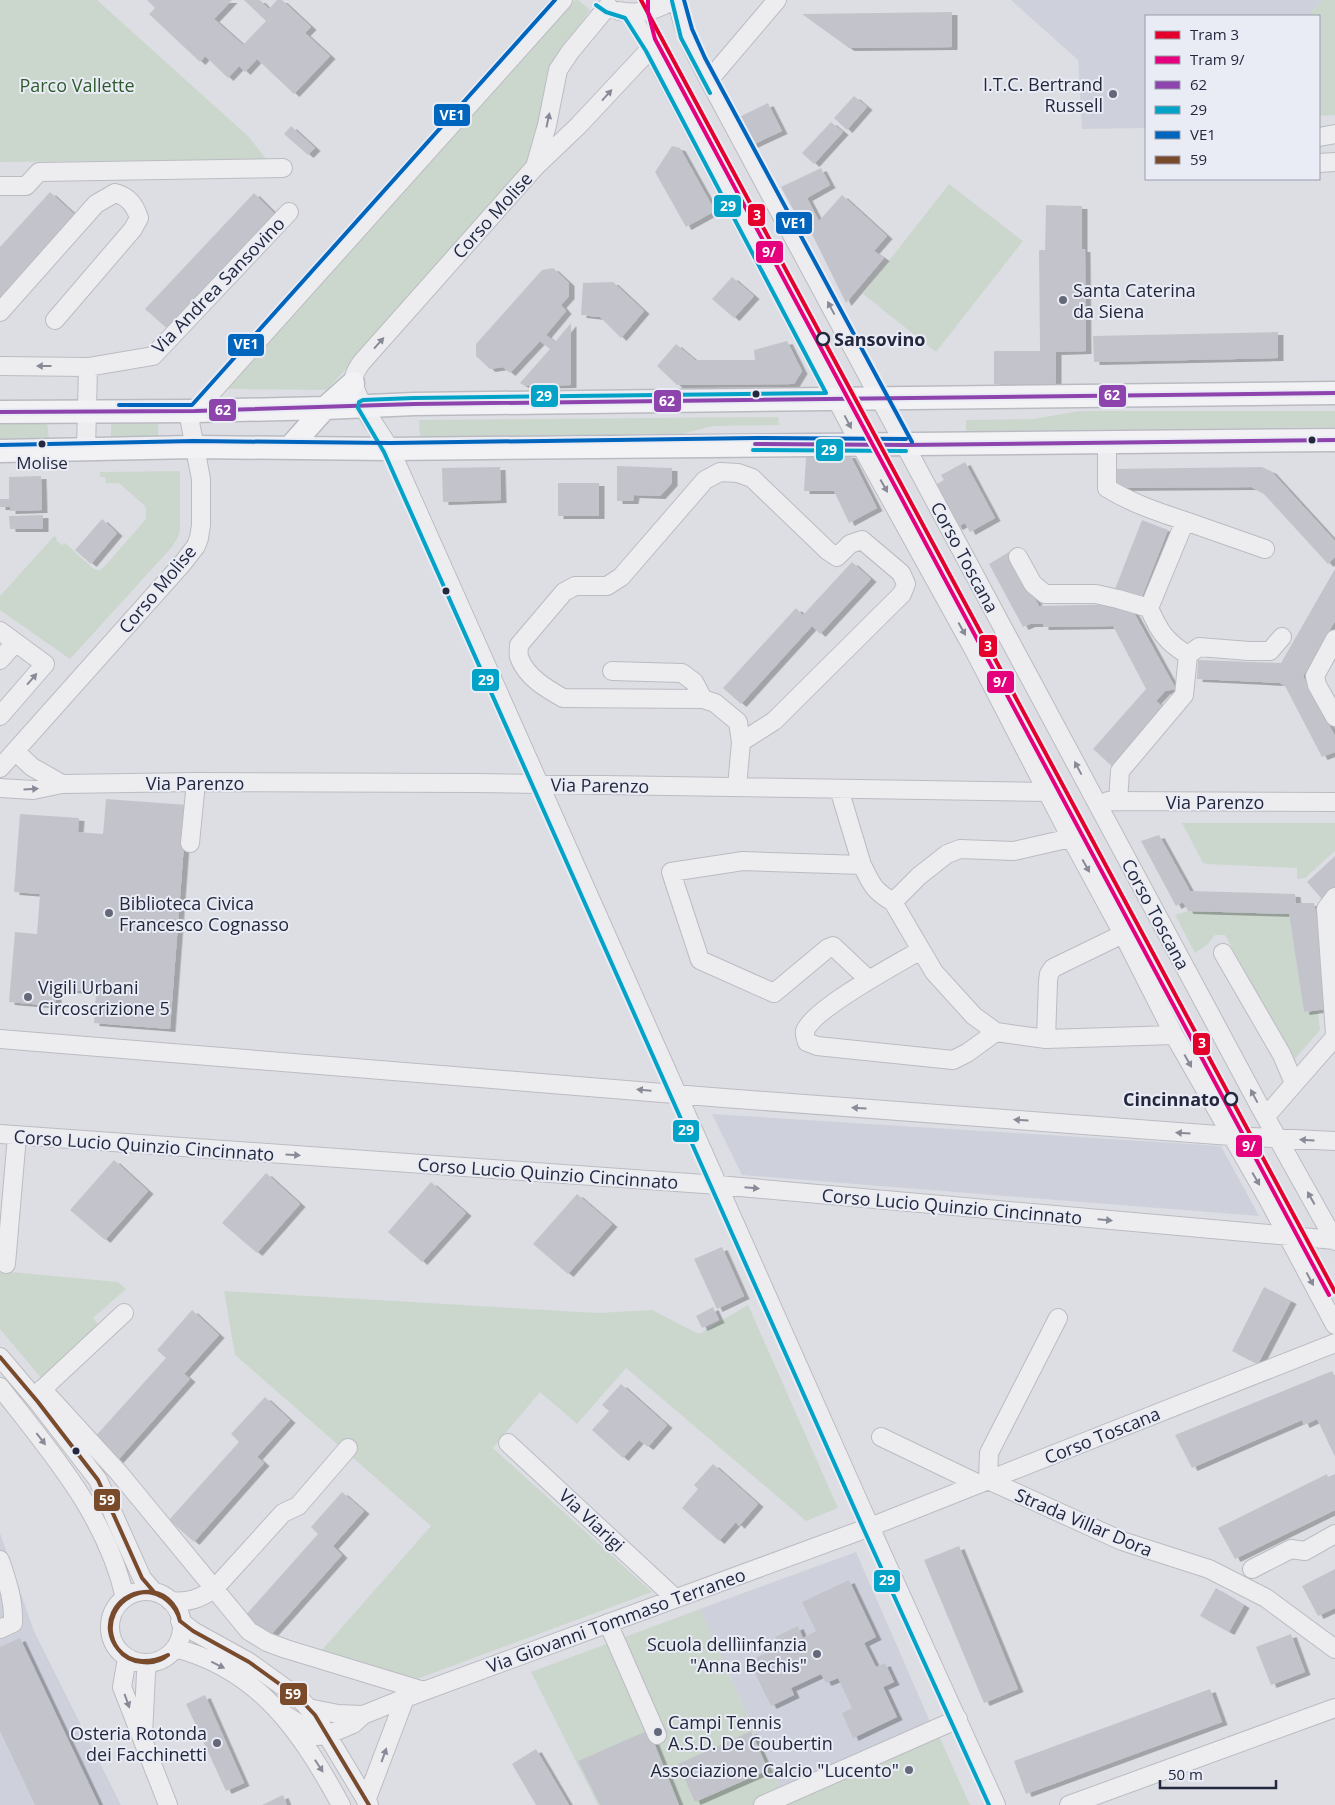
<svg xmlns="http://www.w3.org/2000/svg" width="1335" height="1805" font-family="'Open Sans',sans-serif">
  <defs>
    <filter id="shadow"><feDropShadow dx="5.5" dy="3" stdDeviation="0" flood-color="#0004"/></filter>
  </defs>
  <rect width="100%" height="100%" fill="#dddee4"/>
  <path fill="#ced1db" d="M1011 0H1322L1308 16H1146V128L1082 129 1078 60Z
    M712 1114 1221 1146 1259 1216 742 1175Z
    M0 1533 34 1631 121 1805H0Z
    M856 1552 932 1726 781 1791 700 1609Z"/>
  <path fill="#cbd7cd" d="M0 0H97L249 137 267 160 0 162Z
    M575 0H578L590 10 548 69 531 162 327 390 228 389Z
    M1322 0H1335V115L1319 116V16H1308Z
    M949 184 1023 241 936 352 863 294Z
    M1080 411H1335V427L966 431V420L1033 419Z
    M778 417 779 425 713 426 682 434 420 438 419 420Z
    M0 423H47L49 439H0Z
    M158 423V438L111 439V424Z
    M180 471V531L178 537 172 547 70 659 0 610V596L54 536 57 538 56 540 62 545 65 543 94 569 99 570 104 567 146 519V511L145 506 119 483H106L105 477H100V472Z
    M1182 823H1335V851L1305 878 1297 879V868L1207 864 1203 863Z
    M1188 911 1289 914 1304 1012 1318 1011 1320 1030 1293 1061 1225 935H1215L1207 945 1195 953 1175 915Z
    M0 1271 118 1282 126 1289 93 1318 100 1327 42 1379 0 1329Z
    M224 1291 597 1313 652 1310 699 1334 748 1305 838 1508 806 1521 626 1368 577 1424 540 1392 493 1448 652 1592 417 1679 321 1651 431 1526 235 1355Z
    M700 1609 781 1791 939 1736 970 1805H598L531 1672Z"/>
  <path fill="#c3c4cb" filter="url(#shadow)" d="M147 0H232L214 19 243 45 266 21 244 0H260L269 9 277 0H282L311 27 305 33 330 56 294 94 257 59 245 72 239 66 228 78 205 56 200 62 149 14 155 8Z
    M952 12V47L849 48 802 14Z
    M854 96 867 107 847 130 834 118Z
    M768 103 782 131 752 145 739 117Z
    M831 122 843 132 814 164 802 153Z
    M291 126 315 148 308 155 284 134Z
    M672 146 680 148 715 211 686 227 655 172Z
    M821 168 830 185 807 198 819 221 842 195 887 236 874 251 884 258 846 303 810 230 805 231 781 187Z
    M50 192 75 215 0 299V247Z
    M254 193 276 215 171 332 145 309Z
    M1046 205 1082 206V249H1085L1086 351 1056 352V385L994 384V351H1040L1039 250H1045Z
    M553 268 569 283V296L561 305 566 311 546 335 555 342 571 323V385L525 386 520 383 550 349 540 341 510 373 503 367 490 369 476 356V344L542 270Z
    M732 277 754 296 734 318 712 299Z
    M613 282 644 311 621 338 600 317 581 315 583 283Z
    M1278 332V358L1094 362 1093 336Z
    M787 341 802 371 794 384 677 385 657 366 676 344 695 360H755L754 350Z
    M850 455 877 508 849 523 834 491H804L806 457Z
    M965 462 995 518 970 532 965 523 957 527 935 485 944 480 941 475Z
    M617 466 672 468V483L660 496 634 495 633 501H617Z
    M500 467 501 500 443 502 442 468Z
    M1262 467 1271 471 1335 541V557L1328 564 1263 493 1251 487 1111 488 1110 469Z
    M41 476 42 510 10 511V507H0V499H9V477Z
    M558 483H599V516H558Z
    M43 515V529H10L9 516Z
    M102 519 117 533 91 564 75 550Z
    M1142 520 1168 530 1141 599 1115 589Z
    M1009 552 1039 606 1129 604 1176 689 1165 691 1156 701 1164 708 1114 768 1093 749 1146 689 1113 626 1043 627V624H1030L1023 627 989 564Z
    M852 562 871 579 820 634 812 626 741 704 723 688 796 608 803 615Z
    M1335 569V621L1303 676 1335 736V752L1322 757 1285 686 1280 683 1197 679 1198 660 1281 663Z
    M106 799 187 805 170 1029 94 1023 96 992 57 989 55 1006 9 1002 15 932 37 934 40 894 14 892 20 814 79 818 78 832 103 834Z
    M1159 835 1190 891 1295 894 1296 903H1314L1333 1008 1304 1012 1289 914 1188 911 1183 902 1176 906 1141 841Z
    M1335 856V887L1322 899 1307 882Z
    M114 1160 148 1191 105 1240 70 1210Z
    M266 1173 300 1204 257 1253 222 1223Z
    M431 1182 466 1213 422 1262 388 1232Z
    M577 1194 612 1224 568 1274 533 1244Z
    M722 1247 744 1296 717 1309 694 1259Z
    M1264 1287 1291 1301 1258 1364 1232 1351Z
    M713 1307 719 1320 702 1328 696 1316Z
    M192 1310 219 1335 184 1374 190 1379 118 1460 93 1439 166 1358 157 1350Z
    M1332 1371 1335 1376V1457L1317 1419 1304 1425 1302 1420 1192 1468 1175 1435Z
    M621 1384 667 1425 648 1447 639 1440 623 1458 592 1430 609 1411 602 1405Z
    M265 1397 290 1420 257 1457 264 1463 194 1542 169 1520 239 1442 231 1434Z
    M713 1464 758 1504 739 1526 736 1522 719 1541 682 1508 698 1489 694 1485Z
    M1327 1474 1328 1477 1335 1474V1510L1235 1559 1218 1528Z
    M342 1492 364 1511 333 1546 342 1555 268 1638 244 1617 318 1534 311 1527Z
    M959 1546 1018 1689 984 1703 924 1560Z
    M1335 1569V1608L1318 1616 1302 1586Z
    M849 1580 876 1637 864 1643 876 1667 885 1663 894 1682 883 1687 897 1717 853 1738 842 1713 852 1708 838 1678 826 1683 821 1674 791 1688 794 1695 771 1706 749 1661 779 1647 775 1637 798 1626 803 1638 816 1631 802 1602Z
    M1216 1588 1244 1605 1229 1632 1200 1616Z
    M1291 1634 1305 1672 1271 1685 1256 1647Z
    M20 1638 99 1805H35L0 1731V1647Z
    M1210 1689 1222 1722 1026 1794 1014 1761Z
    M205 1695 244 1783 226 1791 186 1704Z
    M649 1730 679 1805H600L578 1761Z
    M751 1731 768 1770 695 1802 678 1764Z
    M536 1749 569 1805H536L512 1764Z
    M283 1795 287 1805H262Z"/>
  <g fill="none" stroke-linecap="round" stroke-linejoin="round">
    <g stroke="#bbbcc2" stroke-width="20">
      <path id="minor" d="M678 0C681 30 696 54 709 80L1260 1107 1335 1241
        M608 6 570 52 558 70 547 125 535 167 361 363C357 369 352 377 354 384 357 402 380 432 390 449L870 1527 996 1805
        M619 11C640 15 655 11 673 0
        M629 13 651 48 860 444 976 654 1071 838 1123 934 1174 1035 1268 1199 1335 1325
        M709 80 777 0
        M1319 137 1335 134
        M1319 163 1335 162
        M535 167 578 126 651 48
        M0 186H26L39 172 283 168
        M0 312 96 204 115 193C128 196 135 205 139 218L133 229 55 320
        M0 366 88 367 153 356 289 212
        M1107 442V488C1131 503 1158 512 1185 521L1149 608C1159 631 1166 642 1188 655
        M86 450 88 367
        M1185 521 1265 549
        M1018 557 1033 584 1045 594H1096L1118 599 1149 608
        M0 631 45 664 0 716
        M1335 639 1315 676 1317 685 1335 717
        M0 660 15 643
        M612 671 682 673 694 682 703 699
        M15 751 32 767 62 784
        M0 768 182 564 196 546 199 538 201 525V479L190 422 195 411 563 0
        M737 787 741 742 774 721 902 594 906 584 901 573 862 540 850 544 837 557 828 551 752 478 738 473 720 472 705 480 621 577 607 586H575L564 592 519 645C519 649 518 654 519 657 526 677 547 689 563 698L703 699 715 703 738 722 741 742
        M0 788 33 790 62 784 196 782 476 783 1048 792
        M839 789 862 865 743 861 671 872 700 960 774 993 828 948 833 946 869 980
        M1108 801 1335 802
        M1118 801 1120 771 1184 695 1188 655 1199 647 1249 651H1270L1282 637
        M1071 838 1014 851 960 849 947 854 919 876 893 902 934 972 974 1016 996 1032 1046 1039 1174 1035
        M190 843 196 782
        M862 865C872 885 873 890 893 902
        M1335 897 1326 909 1335 1034
        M921 950C897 964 814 1008 805 1031 804 1035 806 1038 807 1042L817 1046 953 1060 967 1053 996 1032
        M1223 953 1282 1055 1294 1083
        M0 1039 724 1098 1231 1136 1335 1141
        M1046 1039 1048 981 1049 974 1053 968 1123 934
        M1266 1116 1335 1037
        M0 1134 718 1185 1335 1240
        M6 1264 17 1136
        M1058 1318 989 1453 988 1480 1122 1541 1209 1569 1266 1598 1335 1649
        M0 1357 38 1402 98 1480 142 1578 154 1592
        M0 1387C50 1451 107 1516 125 1598
        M42 1389 119 1473 249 1631 267 1642 286 1649 424 1691
        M34 1397 124 1313
        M881 1437 979 1484
        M508 1443 675 1598
        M0 1560C7 1581 14 1600 13 1623L0 1629
        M1252 1569 1291 1549 1305 1551 1335 1534
        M110 1627a36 36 0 1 1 72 0a36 36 0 1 1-72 0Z
        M170 1601C188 1603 200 1599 215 1588L283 1513 298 1506 348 1448
        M180 1621 193 1631 249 1662 299 1698 315 1715 369 1805
        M608 1623 657 1735
        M175 1648C260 1670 301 1732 341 1805
        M127 1658 122 1687 168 1805
        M308 1708 338 1714 363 1715
        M280 1712 303 1726 311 1734 317 1736 327 1735 353 1724 363 1715 405 1698 870 1527 1335 1343
        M143 1735 146 1673 148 1663
        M366 1801 405 1698
        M763 1805 958 1719
        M1069 1805 1335 1708"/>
    </g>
    <g stroke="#babbc2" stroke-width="25">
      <path id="major" d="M0 412 195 411 325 408 414 404 1335 393
        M290 447 325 408 353 383
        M0 451 194 447 390 449 1335 440"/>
    </g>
    <use href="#minor" stroke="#ededf0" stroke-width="18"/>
    <use href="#major" stroke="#f2f2f4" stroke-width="22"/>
    <g stroke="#eaecf5" stroke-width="8">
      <path id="bus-1" d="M0 412 195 411 414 404 1335 393
        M755 444 906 445 1335 440"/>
    </g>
    <g stroke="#eaecf5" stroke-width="8">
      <path id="bus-2" d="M672 1 681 38 710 93
        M596 5 606 12 625 18 646 51 826 393 414 398 363 400 359 402 358 408 384 452 864 1530 989 1805
        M753 450 906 451"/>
    </g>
    <g stroke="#eaecf5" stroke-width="8">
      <path id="bus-3" d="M684 0 692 29 705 58 912 442
        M119 405H192L555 0
        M0 445 194 441 390 443 757 438 906 439"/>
    </g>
    <g stroke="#eaecf5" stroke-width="8">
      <path id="bus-4" d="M0 1357 38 1402 98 1480 142 1578 154 1592
        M144 1592C163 1590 177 1603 180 1621
        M144 1592C162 1592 176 1605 180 1621
        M180 1621 193 1631 249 1662 299 1698 315 1715 369 1805
        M118 1649C131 1665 151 1663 168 1655
        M118 1649C129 1664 154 1667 168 1655
        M118 1649C99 1626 115 1594 144 1592
        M118 1649C101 1626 116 1596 144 1592"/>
    </g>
    <use href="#bus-1" stroke="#8e44ad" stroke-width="4"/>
    <use href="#bus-2" stroke="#02a3c7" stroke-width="4"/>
    <use href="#bus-3" stroke="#0065bd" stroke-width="4"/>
    <use href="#bus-4" stroke="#7a4b2a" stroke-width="4"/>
    <g stroke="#eaecf5" stroke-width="8">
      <path id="tram-1" d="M641 0 1335 1292"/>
    </g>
    <g stroke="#eaecf5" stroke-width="8">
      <path id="tram-2" d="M648 0V12L655 39 1329 1295"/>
    </g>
    <use href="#tram-1" stroke="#e4002b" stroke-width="4"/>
    <use href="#tram-2" stroke="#e5007d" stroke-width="4"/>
  </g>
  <defs><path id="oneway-solid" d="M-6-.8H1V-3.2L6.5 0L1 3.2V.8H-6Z" transform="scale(1.25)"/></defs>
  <g fill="#888a97">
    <use href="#oneway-solid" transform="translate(607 95) rotate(-48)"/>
    <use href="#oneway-solid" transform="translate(548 120) rotate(-78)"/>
    <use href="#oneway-solid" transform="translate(831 308) rotate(-118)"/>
    <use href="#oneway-solid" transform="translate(379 343) rotate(-48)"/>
    <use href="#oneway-solid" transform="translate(44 366) rotate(-180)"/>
    <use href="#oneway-solid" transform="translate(848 422) rotate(62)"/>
    <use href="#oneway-solid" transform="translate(884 486) rotate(61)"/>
    <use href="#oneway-solid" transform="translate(962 629) rotate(61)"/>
    <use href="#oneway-solid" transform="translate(32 679) rotate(-49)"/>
    <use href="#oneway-solid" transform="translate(1078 768) rotate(-118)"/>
    <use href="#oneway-solid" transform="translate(31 789) rotate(-4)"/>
    <use href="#oneway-solid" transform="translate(1086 866) rotate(61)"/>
    <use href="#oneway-solid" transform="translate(1188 1061) rotate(61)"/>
    <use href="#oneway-solid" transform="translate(644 1090) rotate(-175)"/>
    <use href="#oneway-solid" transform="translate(1254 1096) rotate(-118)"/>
    <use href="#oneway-solid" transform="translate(859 1108) rotate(-176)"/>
    <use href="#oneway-solid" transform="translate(1021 1120) rotate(-176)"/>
    <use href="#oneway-solid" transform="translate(1183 1133) rotate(-176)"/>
    <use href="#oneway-solid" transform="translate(1307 1140) rotate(-177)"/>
    <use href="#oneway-solid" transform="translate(293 1155) rotate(4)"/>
    <use href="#oneway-solid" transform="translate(1256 1179) rotate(60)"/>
    <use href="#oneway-solid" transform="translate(752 1188) rotate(5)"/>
    <use href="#oneway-solid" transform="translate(1311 1198) rotate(-119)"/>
    <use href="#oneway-solid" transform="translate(1105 1220) rotate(5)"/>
    <use href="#oneway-solid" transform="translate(1310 1279) rotate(62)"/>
    <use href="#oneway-solid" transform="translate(41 1439) rotate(52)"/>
    <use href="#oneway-solid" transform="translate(218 1665) rotate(26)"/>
    <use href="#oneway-solid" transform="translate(127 1701) rotate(70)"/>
    <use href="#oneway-solid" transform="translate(384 1755) rotate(-70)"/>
    <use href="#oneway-solid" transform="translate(319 1766) rotate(57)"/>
  </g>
  <g fill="#646878" stroke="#eaecf5" stroke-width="2">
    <circle cx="1113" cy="94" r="5"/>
    <circle cx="1063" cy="300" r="5"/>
    <circle cx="109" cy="913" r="5"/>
    <circle cx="28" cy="997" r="5"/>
    <circle cx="817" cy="1654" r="5"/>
    <circle cx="658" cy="1732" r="5"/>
    <circle cx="217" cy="1743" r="5"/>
    <circle cx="909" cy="1770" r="5"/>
  </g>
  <g fill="#eaecf5" stroke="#23283e" stroke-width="2.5">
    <circle cx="823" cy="339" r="6"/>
    <circle cx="1231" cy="1099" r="6"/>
  </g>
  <g fill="#23283e" stroke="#eaecf5" stroke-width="2">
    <circle cx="756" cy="394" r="4.5"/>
    <circle cx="1312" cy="440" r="4.5"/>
    <circle cx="42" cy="444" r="4.5"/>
    <circle cx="446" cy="591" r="4.5"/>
    <circle cx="76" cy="1451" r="4.5"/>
  </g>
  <g text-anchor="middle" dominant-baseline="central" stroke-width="4" stroke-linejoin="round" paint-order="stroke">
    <g font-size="17" fill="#23283e" stroke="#eaecf5">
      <text x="42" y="462">Molise</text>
    </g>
    <g font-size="18" fill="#23283e" stroke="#eaecf5" text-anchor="end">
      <text x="1103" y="84">I.T.C. Bertrand<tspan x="1103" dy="21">Russell</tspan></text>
      <text x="1073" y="290" text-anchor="start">Santa Caterina<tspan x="1073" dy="21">da Siena</tspan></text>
      <text x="119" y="903" text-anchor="start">Biblioteca Civica<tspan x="119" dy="21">Francesco Cognasso</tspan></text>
      <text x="38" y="987" text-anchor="start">Vigili Urbani<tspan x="38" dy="21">Circoscrizione 5</tspan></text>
      <text x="807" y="1644">Scuola dellìinfanzia<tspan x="807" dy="21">"Anna Bechis"</tspan></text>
      <text x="668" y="1722" text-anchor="start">Campi Tennis<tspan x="668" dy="21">A.S.D. De Coubertin</tspan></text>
      <text x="207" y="1733">Osteria Rotonda<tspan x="207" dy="21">dei Facchinetti</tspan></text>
      <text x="899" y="1770">Associazione Calcio "Lucento"</text>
    </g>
    <g font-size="18" fill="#305b2f" stroke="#eaecf5">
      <text x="77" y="85">Parco Vallette</text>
    </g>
    <g font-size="18" fill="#23283e" stroke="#eaecf5">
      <text transform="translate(492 215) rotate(-48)">Corso Molise</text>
      <text transform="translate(218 285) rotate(-46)">Via Andrea Sansovino</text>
      <text transform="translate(965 557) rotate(62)">Corso Toscana</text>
      <text transform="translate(157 589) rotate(-50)">Corso Molise</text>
      <text x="195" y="783">Via Parenzo</text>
      <text transform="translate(600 785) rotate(1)">Via Parenzo</text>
      <text x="1215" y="802">Via Parenzo</text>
      <text transform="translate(1156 914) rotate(62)">Corso Toscana</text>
      <text transform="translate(144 1145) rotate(4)">Corso Lucio Quinzio Cincinnato</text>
      <text transform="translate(548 1173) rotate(4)">Corso Lucio Quinzio Cincinnato</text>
      <text transform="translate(952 1206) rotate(5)">Corso Lucio Quinzio Cincinnato</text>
      <text transform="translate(1102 1435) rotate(-22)">Corso Toscana</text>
      <text transform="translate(592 1520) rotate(43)">Via Viarigi</text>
      <text transform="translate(1084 1522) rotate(23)">Strada Villar Dora</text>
      <text transform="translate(616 1620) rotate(-20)">Via Giovanni Tommaso Terraneo</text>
    </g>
    <g font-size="18" font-weight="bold" fill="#23283e" stroke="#eaecf5" text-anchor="start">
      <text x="834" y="339">Sansovino</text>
      <text x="1220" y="1099" text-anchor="end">Cincinnato</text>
    </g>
  </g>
  <g stroke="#eaecf5" stroke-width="2">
    <rect x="433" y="103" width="38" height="24" rx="5" fill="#0065bd"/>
    <rect x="713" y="194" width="29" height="24" rx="5" fill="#02a3c7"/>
    <rect x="747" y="203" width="19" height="24" rx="5" fill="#e4002b"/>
    <rect x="775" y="211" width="38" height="24" rx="5" fill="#0065bd"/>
    <rect x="755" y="240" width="29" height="24" rx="5" fill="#e5007d"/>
    <rect x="227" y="333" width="38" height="24" rx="5" fill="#0065bd"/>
    <rect x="1098" y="384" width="29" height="24" rx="5" fill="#8e44ad"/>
    <rect x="530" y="384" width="29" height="24" rx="5" fill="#02a3c7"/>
    <rect x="653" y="389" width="29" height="24" rx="5" fill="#8e44ad"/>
    <rect x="208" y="398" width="29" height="24" rx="5" fill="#8e44ad"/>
    <rect x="815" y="438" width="29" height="24" rx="5" fill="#02a3c7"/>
    <rect x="978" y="634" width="20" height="24" rx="5" fill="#e4002b"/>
    <rect x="471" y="668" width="29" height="24" rx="5" fill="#02a3c7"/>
    <rect x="986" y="670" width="29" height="24" rx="5" fill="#e5007d"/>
    <rect x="1192" y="1032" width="19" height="24" rx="5" fill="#e4002b"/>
    <rect x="672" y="1119" width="28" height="24" rx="5" fill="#02a3c7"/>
    <rect x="1235" y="1134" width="28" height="24" rx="5" fill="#e5007d"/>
    <rect x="93" y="1488" width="28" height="24" rx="5" fill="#7a4b2a"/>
    <rect x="873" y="1569" width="28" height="24" rx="5" fill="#02a3c7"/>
    <rect x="279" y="1682" width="29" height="24" rx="5" fill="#7a4b2a"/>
  </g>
  <g font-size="14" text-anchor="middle" font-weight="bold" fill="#fff">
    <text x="452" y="120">VE1</text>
    <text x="728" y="211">29</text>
    <text x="757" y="220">3</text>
    <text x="794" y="228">VE1</text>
    <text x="769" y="257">9/</text>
    <text x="246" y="349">VE1</text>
    <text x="1112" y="400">62</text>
    <text x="544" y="401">29</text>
    <text x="667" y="406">62</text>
    <text x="223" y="415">62</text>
    <text x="829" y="455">29</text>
    <text x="988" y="651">3</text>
    <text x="486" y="685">29</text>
    <text x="1000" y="687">9/</text>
    <text x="1202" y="1048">3</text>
    <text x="686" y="1135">29</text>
    <text x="1249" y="1151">9/</text>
    <text x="107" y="1505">59</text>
    <text x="887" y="1585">29</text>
    <text x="293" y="1699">59</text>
  </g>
  <rect x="1145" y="15" width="175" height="165" fill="#eaecf5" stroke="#9a9eac"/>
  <rect x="1155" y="31" width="25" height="8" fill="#e4002b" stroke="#9a9eac"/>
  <text x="1190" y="40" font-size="15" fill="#23283e">Tram 3</text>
  <rect x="1155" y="56" width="25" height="8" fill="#e5007d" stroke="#9a9eac"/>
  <text x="1190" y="65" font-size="15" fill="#23283e">Tram 9/</text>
  <rect x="1155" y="81" width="25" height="8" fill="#8e44ad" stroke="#9a9eac"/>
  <text x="1190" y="90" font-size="15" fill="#23283e">62</text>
  <rect x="1155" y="106" width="25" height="8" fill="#02a3c7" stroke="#9a9eac"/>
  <text x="1190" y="115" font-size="15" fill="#23283e">29</text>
  <rect x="1155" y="131" width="25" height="8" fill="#0065bd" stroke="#9a9eac"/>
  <text x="1190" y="140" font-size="15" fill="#23283e">VE1</text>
  <rect x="1155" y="156" width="25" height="8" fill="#7a4b2a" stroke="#9a9eac"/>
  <text x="1190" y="165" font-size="15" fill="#23283e">59</text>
  <path d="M1160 1780v8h116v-8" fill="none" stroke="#23283e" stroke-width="2.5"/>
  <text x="1168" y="1780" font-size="15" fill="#23283e" stroke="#eaecf5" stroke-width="4" paint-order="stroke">50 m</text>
</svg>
